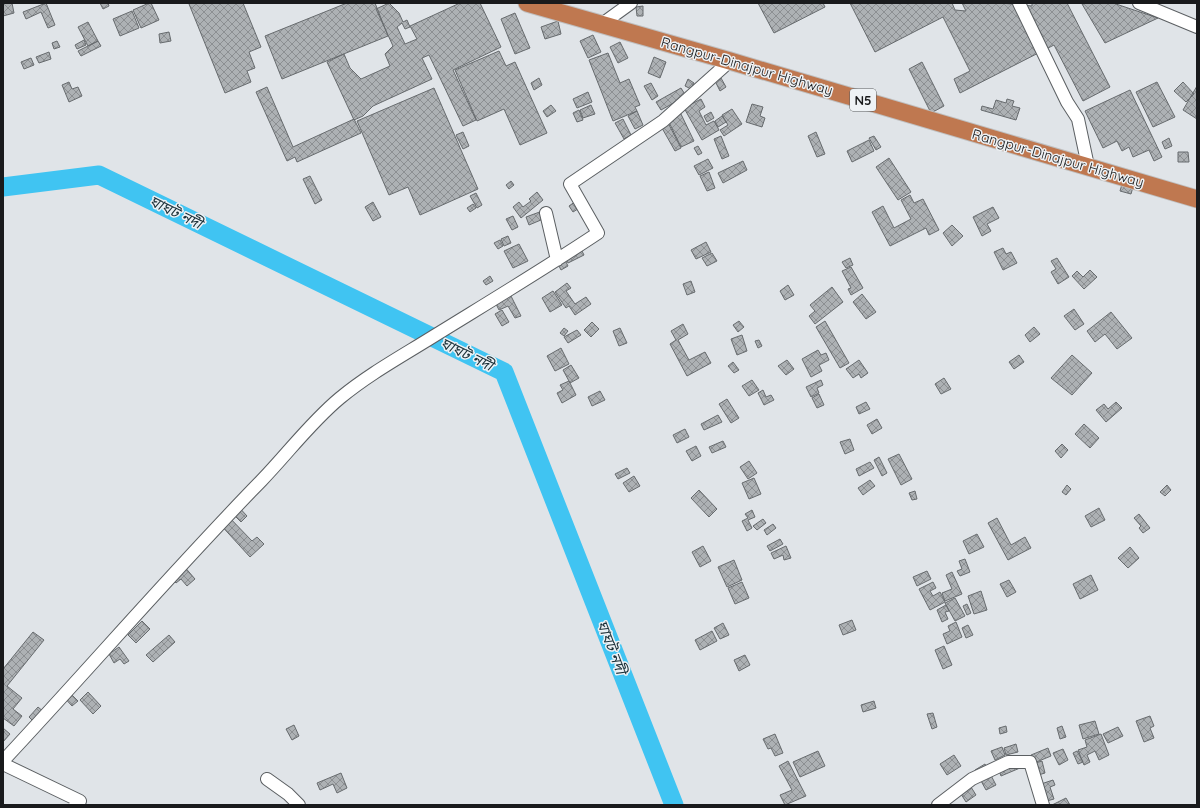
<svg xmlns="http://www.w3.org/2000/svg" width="1200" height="808" font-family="Quicksand,'Noto Sans Bengali',sans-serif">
  <defs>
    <pattern id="building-cross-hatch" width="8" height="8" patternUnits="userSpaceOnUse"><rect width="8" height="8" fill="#adb1b4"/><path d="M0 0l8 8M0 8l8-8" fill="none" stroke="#8c8f92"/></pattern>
  </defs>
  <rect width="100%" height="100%" fill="#e0e4e8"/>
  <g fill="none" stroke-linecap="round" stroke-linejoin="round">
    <path stroke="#40c4f2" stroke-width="19" d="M3 187 99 175 504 372 674 805"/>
  </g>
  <path fill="url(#building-cross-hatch)" stroke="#676b6e" d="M3 3H12L14 13 3 16Z
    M46 3 55 25 48 28 41 12 26 19 23 12Z
    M100 3H108L109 6 103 9Z
    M149 3H151L159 20 141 28 133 10Z
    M191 3H243L261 47 249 52 255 68 247 71 251 82 225 93 189 4Z
    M347 3H375L388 36 282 79 265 36Z
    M389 3 399 13 403 22 407 20 410 27 405 29 402 23 397 27 405 44 417 39 410 26 460 3H480L501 47 453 70 476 120 463 126 429 55 422 58 432 79 373 106 363 116 354 120 327 62 344 54 350 68 361 79 390 66 385 54 393 46 376 9Z
    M758 3H823L825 7 774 33Z
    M850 3H952L955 10 966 11 962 3H1001L1032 6V3H1067L1110 87 1083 101 1054 45 960 93 954 79 970 71 943 17 875 52Z
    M1085 3H1113L1158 18 1105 43 1082 4Z
    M643 6V16H637L636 7Z
    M132 11 139 28 120 36 113 19Z
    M515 13 530 48 515 54 501 19Z
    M558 21 561 34 545 39 541 27Z
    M88 22 98 41 88 46 78 27Z
    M169 32 171 41 160 43 159 34Z
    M593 35 601 52 588 58 580 41Z
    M84 40 86 45 77 49 75 45Z
    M57 41 60 47 54 49 52 43Z
    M98 41 101 46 81 56 78 51Z
    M620 42 628 58 618 63 610 47Z
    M499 51 506 66 515 62 547 133 520 145 504 109 477 121 455 70Z
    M49 52 51 59 39 63 36 57Z
    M608 53 620 83 629 79 640 105 635 107 637 111 613 121 589 60Z
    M654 57 666 62 660 78 648 73Z
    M31 58 34 65 24 69 21 62Z
    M922 62 944 106 931 113 909 69Z
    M539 78 542 85 534 90 531 83Z
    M721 78 726 87 720 91 715 81Z
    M688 79 694 83 691 89 685 86Z
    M69 82 72 89 78 87 82 96 69 102 62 85Z
    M1157 82 1175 117 1153 127 1136 92Z
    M1183 82 1194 94 1186 102 1174 91Z
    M651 83 658 96 652 100 644 86Z
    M1197 86V119L1183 110Z
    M267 87 293 147 354 119 361 133 297 162 295 157 287 161 256 92Z
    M434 88 478 189 420 215 408 187 389 195 357 121Z
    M681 88 686 96 661 110 656 102Z
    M1130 90 1162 157 1154 161 1149 150 1133 157 1129 147 1122 151 1117 141 1103 148 1085 111Z
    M588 92 592 102 577 108 573 99Z
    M701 99 705 107 699 111 706 125 714 121 719 130 702 140 684 108Z
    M1007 99 1014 101 1012 106 1020 108 1016 120 981 110 982 106 993 109 996 100 1006 103Z
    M752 104 763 107 760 116 765 118 762 127 746 122Z
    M551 105 556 111 547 117 543 111Z
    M591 105 595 114 583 118 580 110Z
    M732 109 742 124 724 136 720 130 728 125 722 115Z
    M579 110 583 120 577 122 573 113Z
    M679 110 694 141 681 147 666 116Z
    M637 111 643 125 635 129 628 116Z
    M711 112 714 118 707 122 704 116Z
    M722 116 726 122 718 127 715 121Z
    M665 117 681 148 675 151 658 121Z
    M623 119 631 135 624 139 615 123Z
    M463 132 469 146 463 149 456 135Z
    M816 132 825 154 817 157 808 136Z
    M721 136 729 156 722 159 714 139Z
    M874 136 881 147 876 150 869 138Z
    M1169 138 1172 146 1165 149 1162 142Z
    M869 140 874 151 852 162 847 151Z
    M698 146 702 153 698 155 694 148Z
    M1178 152H1188L1189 162H1178Z
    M889 158 911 192 898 200 876 167Z
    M708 159 713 168 699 175 694 166Z
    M743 161 747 170 723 183 718 173Z
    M709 172 715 188 707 191 700 176Z
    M310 176 322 200 315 204 303 179Z
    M511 181 514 185 509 189 506 185Z
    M1122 184 1133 187 1131 194 1120 191Z
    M537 192 543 200 521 218 513 207 519 202 523 207 531 201 529 199Z
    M476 193 482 205 477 208 470 196Z
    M910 195 914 203 923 199 939 230 929 235 926 228 890 246 872 212 883 206 894 228 911 219 901 200Z
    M576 201 581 207 573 212 569 206Z
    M373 202 381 217 373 221 365 207Z
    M473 204 476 208 470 212 467 208Z
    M993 207 999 218 987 224 991 231 982 236 973 217Z
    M545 210 548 217 529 225 526 217Z
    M513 216 518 227 512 230 506 219Z
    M952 225 963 236 952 246 943 233Z
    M508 236 511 243 504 246 501 239Z
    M500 240 503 246 498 249 494 243Z
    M706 242 711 252 696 259 691 250Z
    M578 243 584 255 568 263 562 251Z
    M519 244 528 261 513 268 504 251Z
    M1003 248 1006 254 1011 252 1017 263 1003 270 994 252Z
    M560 250 568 266 561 270 553 254Z
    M712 253 717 261 707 266 702 258Z
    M850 258 853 265 846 268 842 262Z
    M1057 258 1069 277 1058 284 1051 272 1056 269 1051 261Z
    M851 267 863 288 851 295 848 289 851 288 842 271Z
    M1090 270 1097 277 1084 289 1072 276 1077 271 1083 277Z
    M490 276 493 281 486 285 483 281Z
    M691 281 695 292 687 295 683 284Z
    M567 283 571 288 566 291 575 304 586 297 591 304 575 315 569 306 566 308 555 292Z
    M788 285 794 295 785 300 780 291Z
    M832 287 843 302 815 324 809 316 815 311 810 305Z
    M507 288 521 316 515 318 508 306 499 310 492 296Z
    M553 291 562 305 550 312 542 298Z
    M862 294 876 312 866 319 853 302Z
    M1074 309 1084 324 1075 330 1064 316Z
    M502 310 509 322 502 326 495 314Z
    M1111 312 1132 338 1117 349 1105 334 1095 342 1087 331Z
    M739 321 744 327 738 332 733 325Z
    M825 321 849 363 840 368 816 327Z
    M592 322 599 329 591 337 584 330Z
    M683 324 688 334 678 340 689 360 705 352 711 363 687 376 670 344 676 340 671 331Z
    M1034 327 1040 334 1030 342 1025 335Z
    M564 328 568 331 564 336 560 333Z
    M620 328 627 343 619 346 613 331Z
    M577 330 581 335 568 343 564 337Z
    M742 335 747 351 737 355 731 339Z
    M759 340 762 346 758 348 755 341Z
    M561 348 569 364 555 371 547 356Z
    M818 350 821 355 826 353 829 360 819 365 822 371 811 377 802 359Z
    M1019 355 1024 362 1014 369 1009 362Z
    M1072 355 1092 373 1072 395 1051 378Z
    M787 360 794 369 786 375 778 366Z
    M859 360 868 373 861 378 859 374 853 378 846 369Z
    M733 362 739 370 734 373 728 366Z
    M571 365 579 378 570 383 563 370Z
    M944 378 951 389 941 394 935 384Z
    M752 380 759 390 749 396 742 386Z
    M821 380 823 385 817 388 819 393 811 397 806 387Z
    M569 381 576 395 562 403 557 393 563 390 560 385Z
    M763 390 766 397 771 395 774 400 764 405 758 393Z
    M600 391 605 400 592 406 588 397Z
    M819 394 824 405 817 408 812 398Z
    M727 399 739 418 731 423 719 404Z
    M866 402 870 409 859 414 856 407Z
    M1116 402 1122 408 1106 422 1096 410 1104 404 1108 409Z
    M718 415 722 422 704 430 701 424Z
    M877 419 882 428 872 434 867 425Z
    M1084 424 1099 438 1090 448 1075 434Z
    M685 429 689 437 677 443 673 435Z
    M850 439 854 450 845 454 840 442Z
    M723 441 726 447 712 453 709 447Z
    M1062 444 1068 450 1061 458 1055 451Z
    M696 446 701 456 692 461 686 451Z
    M899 454 912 479 901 485 888 459Z
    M879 457 887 473 882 476 874 460Z
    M749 461 757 473 748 479 740 467Z
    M870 462 874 468 859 476 856 469Z
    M627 468 630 473 618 479 615 474Z
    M634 476 640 486 629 492 623 483Z
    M754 478 761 494 749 499 742 483Z
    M870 480 875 486 863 495 858 488Z
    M1067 485 1071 489 1066 495 1062 492Z
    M1167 485 1171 490 1165 496 1160 492Z
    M699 490 717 509 709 517 691 498Z
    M915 491 917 499 912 500 909 493Z
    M236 504 247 516 241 522 229 510Z
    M1099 508 1105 520 1091 527 1085 516Z
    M752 510 755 517 748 520 752 528 747 531 742 521 748 518 745 514Z
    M226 514 252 541 257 537 264 544 250 557 218 522Z
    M1139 514 1150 528 1143 533 1139 528 1141 526 1134 518Z
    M997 518 1011 545 1025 537 1031 548 1008 560 988 523Z
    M763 519 766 523 757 530 753 526Z
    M773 524 776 528 767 535 764 530Z
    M977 534 984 547 969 554 963 541Z
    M780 539 783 544 770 551 767 546Z
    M703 546 711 561 700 567 692 552Z
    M786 546 791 558 784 560 783 555 774 559 771 553Z
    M1130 547 1139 558 1128 568 1118 558Z
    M965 559 970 572 960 576 957 571 962 569 959 561Z
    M734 560 742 580 727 587 718 567Z
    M183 565 195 579 187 586 181 579 176 583 170 576Z
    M927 571 931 579 917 586 913 577Z
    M952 572 962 594 945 601 942 593 952 589 946 575Z
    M1091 575 1098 590 1080 599 1073 584Z
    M1009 580 1016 592 1007 597 1000 584Z
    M742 582 749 598 735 604 728 588Z
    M933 582 936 588 930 591 933 596 940 592 945 602 930 610 919 589Z
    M981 591 987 610 974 614 968 596Z
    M955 598 965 616 955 621 945 603Z
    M967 604 971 613 967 615 963 606Z
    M946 605 949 611 945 612 948 619 942 622 937 610Z
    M852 620 856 630 843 635 839 625Z
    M142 621 150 629 136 643 128 635Z
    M956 622 962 637 947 644 943 634 950 631 948 626Z
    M723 623 729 635 720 639 714 628Z
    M968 625 973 635 966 638 962 628Z
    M712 631 717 641 700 650 695 640Z
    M33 632 44 640 7 686 22 698 13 709 22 716 14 726 3 718V669Z
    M169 635 175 642 153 662 146 655Z
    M944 646 952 665 943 669 935 650Z
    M119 647 129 661 124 664 120 659 114 663 109 654Z
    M745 655 750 665 739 671 734 660Z
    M67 690 78 701 72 706 62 695Z
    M88 692 101 706 93 714 80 700Z
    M874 701 876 708 863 712 861 705Z
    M38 707 45 713 36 724 29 717Z
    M933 713 937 727 932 729 927 714Z
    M1150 716 1154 726 1150 728 1154 738 1144 742 1136 721Z
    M1095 721 1099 734 1083 739 1079 725Z
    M294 725 299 736 292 740 286 729Z
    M1006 726 1007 732 1000 734 999 728Z
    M1062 726 1066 737 1060 739 1057 728Z
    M1118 727 1123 736 1108 743 1103 734Z
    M3 728 10 734 3 742Z
    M775 734 783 753 775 756 771 748 768 749 763 739Z
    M1101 734 1109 755 1099 760 1095 751 1087 755 1090 762 1084 765 1078 750 1087 747 1085 740Z
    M1016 744 1018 752 1006 755 1004 748Z
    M1002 747 1005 755 995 760 991 751Z
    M1048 748 1051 756 1034 763 1031 755Z
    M1063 749 1068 760 1059 765 1053 753Z
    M818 751 825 766 800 777 793 762Z
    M1077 751 1083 762 1078 764 1073 753Z
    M954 755 961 766 947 775 940 764Z
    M788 761 806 796 785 805 780 795 792 790 779 766Z
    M1042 761 1045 773 1035 776 1032 764Z
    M985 764 996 785 986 790 975 770Z
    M997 765 1020 768 1001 776Z
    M341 773 347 788 337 793 333 784 320 790 317 783Z
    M1053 780 1055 785 1050 787 1054 799 1043 802 1038 785Z
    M971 787 976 795 966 802 961 794Z
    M1066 798 1070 805H1052Z"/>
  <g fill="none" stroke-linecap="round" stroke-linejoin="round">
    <g stroke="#5b5f62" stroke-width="14">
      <path id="minor" d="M1019 3 1067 102 1078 119 1088 166
        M1139 3 1197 27
        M602 24 631 3
        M546 213 557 260
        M3 761C90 668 173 571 262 480 288 453 311 422 340 398 369 374 402 356 434 336 489 302 544 269 598 233L570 184 663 121 730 61
        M3 764 80 801 75 805
        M267 779 288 794 299 805
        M938 805 972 779 1008 762H1030L1043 805"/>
    </g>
    <g stroke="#bfbfbf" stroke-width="19">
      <path id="highway" d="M527 3 730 61 1197 199"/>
    </g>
    <use href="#minor" stroke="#fff" stroke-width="12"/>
    <use href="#highway" stroke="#bf7850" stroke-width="17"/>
  </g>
  <g text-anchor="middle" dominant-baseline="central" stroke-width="3" stroke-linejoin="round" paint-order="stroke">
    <rect fill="#eef2f5" stroke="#595b5d" stroke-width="1" x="850" y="89" width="26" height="22" rx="3"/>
    <g font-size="13" font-weight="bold" fill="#191a1c">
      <text x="863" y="100">N5</text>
    </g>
    <g font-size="14" fill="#191a1c" stroke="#eef2f5">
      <text transform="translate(747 66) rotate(16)">Rangpur-Dinajpur Highway</text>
      <text transform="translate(1058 158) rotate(16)">Rangpur-Dinajpur Highway</text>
    </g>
    <g font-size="15" font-style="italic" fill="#1b3139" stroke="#eef2f5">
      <text transform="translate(176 212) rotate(26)">ঘাঘট নদী</text>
      <text transform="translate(467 354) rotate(26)">ঘাঘট নদী</text>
      <text transform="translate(612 647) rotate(69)">ঘাঘট নদী</text>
    </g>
  </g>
  <rect width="1200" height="808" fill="none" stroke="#191a1c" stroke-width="8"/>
</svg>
